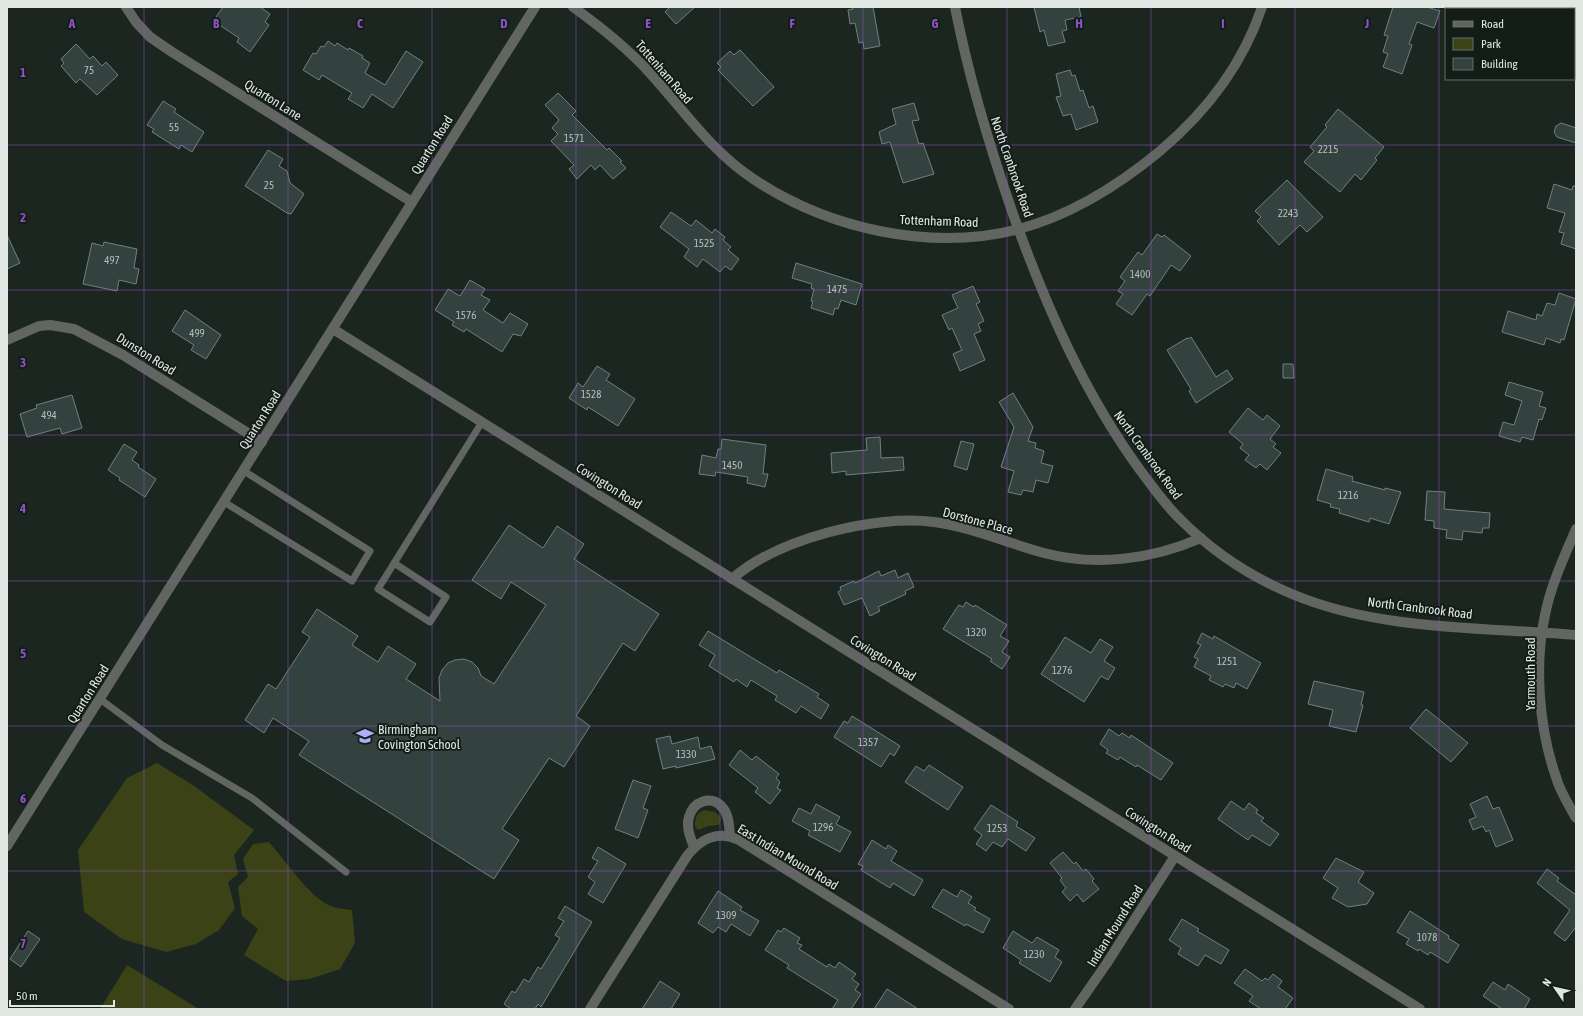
<svg xmlns="http://www.w3.org/2000/svg" width="1583" height="1016" font-family="'Asap Condensed',sans-serif">
  <rect width="100%" height="100%" fill="#1b2621"/>
  <path fill="#3b4316" d="M157 763 194 786 254 830 234 855 238 874 228 882 235 908 219 930 196 944 166 952 122 939 84 912 78 850 127 778Z
    M705 810 715 812 721 818 719 825 708 826 698 830 695 826C695 818 697 812 705 810Z
    M269 842C284 859 311 899 331 906 337 909 346 909 352 910L355 943 340 969 310 979 286 981 244 955 258 929 242 916 238 887 248 877 243 859 253 844Z
    M127 965 199 1009H100Z"/>
  <path fill="#33413f" stroke="#71807f" d="M223 7H260L270 14 265 22 269 25 250 52 237 42 239 38 215 22 218 18 216 17Z
    M670 7H695L676 24 665 12Z
    M852 7H873L880 46 864 49 863 42 859 43 855 23 850 24 848 10 853 9Z
    M1034 7H1079L1081 17 1065 20 1067 30 1062 31 1065 42 1048 46 1044 30 1040 32Z
    M1393 7H1427L1440 11 1434 28 1417 22 1409 44 1412 45 1402 74 1383 67 1388 54 1383 52 1388 36 1384 35Z
    M328 41 335 46 337 43 348 50 349 48 363 56 362 58 370 63 365 73 385 85 406 51 423 62 393 108 372 94 363 108 348 99 352 93 322 75 319 80 303 70 313 53 316 54 321 46 324 47Z
    M76 44 90 59 93 56 102 66 106 62 118 75 97 95 80 79 76 83 61 66 64 63 61 59Z
    M740 50 774 87 753 106 718 70 721 67 717 63 730 51 734 55Z
    M1070 70 1072 76 1075 75 1080 91 1083 90 1089 108 1093 106 1098 122 1076 130 1071 114 1063 116 1056 97 1061 96 1056 74Z
    M558 93 576 111 572 115 607 150 609 148 622 161 620 162 626 168 613 179 600 165 595 170 591 165 577 179 569 169 574 165 551 141 558 134 552 128 559 120 545 105Z
    M163 101 176 109 174 112 204 132 192 152 181 145 179 149 152 132 154 129 147 125Z
    M914 103 919 120 912 121 919 144 923 143 934 174 903 183 890 142 882 144 879 132 896 124 892 109Z
    M1338 109 1384 147 1375 158 1377 160 1361 180 1355 174 1340 192 1304 162 1314 151 1310 147 1327 127 1325 125Z
    M1561 123 1576 128V143L1557 137 1554 132 1556 126Z
    M268 150 283 159 279 166 287 171 290 183 304 194 291 214 287 213 245 186Z
    M1287 180 1323 217 1307 232 1300 225 1279 245 1257 221 1261 217 1255 211Z
    M1554 184 1572 190 1573 186H1576V249L1561 244 1564 233 1559 232 1565 213 1547 208Z
    M671 212 691 226 696 220 712 233 715 229 725 237 723 240 731 247 728 250 739 259 731 270 725 266 720 272 703 259 697 267 684 257 689 249 660 227Z
    M1157 234 1162 237 1164 235 1191 256 1180 271 1171 265 1152 293 1150 296 1147 294 1132 315 1116 304 1123 294 1118 291 1125 281 1120 277 1138 252 1142 255Z
    M7 235 20 263 7 269Z
    M104 242 137 249 134 268 139 269 136 284 119 280 117 291 83 284 92 243 103 246Z
    M796 263 862 284 856 305 841 300 838 309 835 308 833 315 811 308 813 301H811L814 289 811 288 812 284 792 278Z
    M470 280 485 289 481 295 490 300 483 310 503 323 510 313 528 324 521 336 513 334 502 352 466 329 464 332 452 325 454 322 435 310 448 289 460 296Z
    M973 286 980 302 976 304 984 321 978 324 981 331 974 334 985 360 960 371 953 354 962 350 952 328 949 330 942 315 958 308 952 295Z
    M1559 293 1576 299 1564 340 1561 339 1560 343 1546 338 1544 345 1502 332 1508 311 1536 320 1537 314 1542 316 1547 303 1555 305Z
    M185 310 221 335 206 359 191 350 194 345 172 331Z
    M1191 337 1216 377 1227 370 1233 379 1196 403 1189 391 1191 389 1167 350 1187 338 1188 339Z
    M1283 364H1293L1294 378H1283Z
    M597 366 610 374 606 380 635 399 618 426 588 407 587 410 569 398 578 383 583 387Z
    M1509 382 1543 392 1539 406 1546 408 1542 420 1539 419 1533 440 1522 437 1520 442 1499 436 1503 422 1514 425 1522 401 1505 395Z
    M1013 393 1033 427 1028 441 1036 443 1035 448 1044 451 1041 463 1053 466 1048 483 1036 480 1033 492 1023 490 1021 495 1008 492 1014 471 1001 467 1014 427 999 402Z
    M72 395 82 428 62 434 60 428 27 437 20 414 37 408 36 405Z
    M1248 408 1263 420 1267 415 1280 426 1270 439 1276 444 1273 447 1281 453 1267 470 1260 464 1256 468 1245 460 1249 455 1240 448 1243 444 1229 432Z
    M880 437 881 458 903 457 904 470 846 475V471L832 473 831 453 867 450 866 438Z
    M722 439 766 445 763 474H768L765 487 747 483 748 477 716 472 715 476 699 474 702 455 716 458 718 449H721Z
    M961 441 974 444 967 470 954 466Z
    M124 444 137 452 132 460 139 465 138 467 156 479 145 497 119 480 120 478 108 470Z
    M1326 469 1353 477 1352 481 1385 490V488L1401 492 1389 524 1370 518 1369 522 1339 513 1340 509 1330 507 1331 504 1317 500Z
    M1427 491 1445 492 1444 509 1490 513 1489 528H1483L1482 533 1463 531 1462 540 1446 538 1447 530 1434 528V521L1425 520Z
    M509 525 543 548 557 526 584 544 574 559 659 614 635 651 623 643 576 716 590 726 564 767 549 758 502 829 519 840 494 879 299 755 309 741 273 718 264 733 245 720 268 684 276 689 310 637 302 632 317 609 358 636 352 645 378 662 388 646 416 664 406 679 440 701 439 678 442 670 448 663 455 660 464 659 472 662 478 668 481 676 494 684 546 605 511 582 501 599 472 580Z
    M895 570 898 578 908 573 914 587 905 591 906 594 878 607 880 611 870 616 862 598 844 605 838 592 841 590 840 587 854 581 855 583 879 571 881 576Z
    M966 602 974 607 975 605 1007 625 1000 636 1009 641 1002 652 1010 657 1002 669 990 661 992 659 943 629 956 609 959 605 963 607Z
    M708 631 777 673 779 670 819 694 817 697 829 705 821 719 801 706 796 713 775 700 777 696 751 680 747 687 736 679 734 682 709 666 715 655 699 645Z
    M1202 633 1213 639 1214 636 1261 663 1247 689 1236 683 1234 688 1225 684 1223 687 1209 680 1211 676 1194 667 1198 659 1194 657 1201 645 1197 643Z
    M1065 637 1091 653 1100 639 1113 647 1104 661 1115 668 1108 680 1101 676 1084 702 1041 674Z
    M1314 681 1364 692 1361 705H1363L1356 732 1329 726 1333 710 1308 704Z
    M1426 709 1468 743 1451 762 1410 728Z
    M852 716 900 746 894 756 890 753 881 767 834 737 844 721 848 723Z
    M1109 729 1119 736 1122 733 1130 738 1131 735 1173 763 1161 780 1137 765 1136 767 1120 757 1118 760 1106 753 1108 750 1100 744Z
    M670 736 672 744 698 737 700 749 711 746 715 759 676 768V766L663 769 656 739Z
    M740 750 752 760 756 756 779 774 776 778 780 782 777 788 781 790 770 804 755 792 758 788 729 765Z
    M929 765 963 787 948 810 905 782 916 766 924 771Z
    M633 780 651 786 643 808 648 810 638 838 615 829Z
    M1487 796 1493 809 1499 807 1513 840 1496 847 1489 830 1486 832 1483 826 1473 830 1469 820 1476 817 1470 804Z
    M1231 801 1244 810 1249 803 1258 810 1256 813 1264 818 1261 821 1279 834 1270 846 1252 835 1248 840 1218 819Z
    M816 804 840 817 836 824 851 832 840 852 808 835 810 831 792 821 799 808 811 814Z
    M991 805 1018 822 1016 826 1035 838 1026 851 1008 839 1002 847 993 842 986 851 976 844 982 835 974 829Z
    M872 840 886 849 888 845 897 851 891 861 923 880 914 896 893 883 890 888 861 870 863 866 858 864Z
    M598 847 626 864 603 903 588 894 595 882 588 877 598 861 592 858Z
    M1063 852 1074 864 1076 862 1083 871 1086 869 1094 879 1092 881 1099 889 1083 902 1077 894 1070 901 1062 892 1066 888 1060 880 1062 878 1050 863Z
    M1336 858 1364 872 1358 882 1374 893 1367 904 1348 907 1332 898 1338 888 1323 878Z
    M1547 869 1559 878 1557 881 1576 895V927L1565 941 1554 933 1570 910 1537 883Z
    M943 889 957 897 961 890 972 897 968 903 976 908 974 910 990 919 983 933 966 924 965 926 932 907Z
    M718 891 742 907 740 910 759 921 750 936 731 924 726 932 718 927 713 933 698 923Z
    M565 906 592 922 541 1007 538 1004 535 1009H511L504 1004 512 991 515 993 524 979 529 982 538 967 541 969 560 938 555 935 564 921 558 918Z
    M1410 911 1449 936 1448 938 1459 945 1448 963 1430 952 1428 955 1419 949 1418 951 1406 944 1409 939 1397 932Z
    M1182 919 1199 929 1197 931 1229 950 1221 964 1205 955 1198 966 1178 954 1181 948 1169 940Z
    M784 928 800 938 797 943 802 945 799 949 827 967 829 964 835 968 839 962 856 974 852 979 859 984 855 990 861 994 851 1009H832L838 1000 787 968 789 965 765 950 778 930 781 932Z
    M28 931 40 939 21 967 10 959Z
    M1013 931 1032 943 1037 937 1059 950 1055 957 1062 962 1050 982 1019 963 1021 960 1003 948Z
    M1245 969 1262 981 1265 978 1268 980 1273 974 1282 981 1278 987 1293 998 1285 1009H1261L1249 1001 1253 996 1234 983Z
    M660 981 680 994 671 1009H642Z
    M1493 982 1505 990 1508 984 1530 999 1524 1009H1502L1483 996Z
    M887 989 918 1009H874Z"/>
  <g fill="none" stroke-linecap="round" stroke-linejoin="round">
    <path stroke="#626662" stroke-width="7" d="M224 502 352 581 370 551 244 471
      M394 563 446 597 430 622 378 589 482 422
      M100 699 162 745 252 798 346 872"/>
    <path stroke="#626662" stroke-width="10" d="M126 7 136 22 150 37 172 52 412 202
      M573 7C601 27 626 47 649 72 683 109 710 150 752 178 827 229 931 252 1019 229 1071 215 1119 185 1160 151 1205 113 1243 64 1262 7
      M7 340 39 326 50 325 74 329 123 355 262 442
      M1576 529C1564 557 1551 585 1545 615 1534 665 1539 729 1556 777 1560 792 1569 805 1576 818
      M732 579C777 539 875 514 934 522 972 527 1007 543 1044 553 1096 567 1153 559 1201 538
      M694 847C690 837 686 827 689 817 693 802 711 794 722 807 729 814 729 826 730 836
      M590 1009 687 856C700 839 718 830 739 840L1009 1009
      M1075 1009 1107 963 1175 856"/>
    <path stroke="#626662" stroke-width="10" d="M955 7C969 79 990 148 1014 217 1046 306 1084 393 1140 470 1153 487 1165 505 1181 520 1212 551 1251 577 1292 594 1379 631 1483 627 1576 635
      M333 329 1420 1009
      M7 846 535 7"/>
  </g>
  <path fill="none" stroke="#8f51c6" stroke-width="1" stroke-opacity="0.55" d="M144 7V1009M288 7V1009M432 7V1009M576 7V1009M720 7V1009M863 7V1009M1007 7V1009M1151 7V1009M1295 7V1009M1439 7V1009M7 145H1576M7 290H1576M7 435H1576M7 581H1576M7 726H1576M7 871H1576"/>
  <defs>
    <g id="school-bare" transform="scale(1.38)"><path d="M0-5L7-2L0 1L-7-2ZM-4 1L0 2.5L4 1V4Q0 6-4 4Z" fill="#b2adf9" stroke="#121d18" stroke-width="2.5" paint-order="stroke"/></g>
  </defs>
  <g fill-rule="evenodd">
    <use href="#school-bare" x="365" y="736"/>
  </g>
  <g text-anchor="middle" dominant-baseline="central" stroke-width="4" stroke-linejoin="round" paint-order="stroke">
    <g font-size="11" fill="#b5beba">
      <text x="89" y="70">75</text>
      <text x="174" y="127">55</text>
      <text x="574" y="138">1571</text>
      <text x="1328" y="149">2215</text>
      <text x="269" y="185">25</text>
      <text x="1288" y="213">2243</text>
      <text x="704" y="243">1525</text>
      <text x="112" y="260">497</text>
      <text x="1140" y="274">1400</text>
      <text x="837" y="289">1475</text>
      <text x="466" y="315">1576</text>
      <text x="197" y="333">499</text>
      <text x="591" y="394">1528</text>
      <text x="49" y="415">494</text>
      <text x="732" y="465">1450</text>
      <text x="1348" y="495">1216</text>
      <text x="976" y="632">1320</text>
      <text x="1227" y="661">1251</text>
      <text x="1062" y="670">1276</text>
      <text x="868" y="742">1357</text>
      <text x="686" y="754">1330</text>
      <text x="823" y="827">1296</text>
      <text x="997" y="828">1253</text>
      <text x="726" y="915">1309</text>
      <text x="1427" y="937">1078</text>
      <text x="1034" y="954">1230</text>
    </g>
    <g font-size="13" fill="#e0e7e3" stroke="#121d18">
      <text transform="translate(664 72) rotate(49)">Tottenham Road</text>
      <text transform="translate(273 100) rotate(32)">Quarton Lane</text>
      <text transform="translate(432 145) rotate(-58)">Quarton Road</text>
      <text transform="translate(1012 167) rotate(71)">North Cranbrook Road</text>
      <text transform="translate(939 221) rotate(2)">Tottenham Road</text>
      <text transform="translate(146 354) rotate(32)">Dunston Road</text>
      <text transform="translate(260 420) rotate(-58)">Quarton Road</text>
      <text transform="translate(1148 455) rotate(54)">North Cranbrook Road</text>
      <text transform="translate(609 486) rotate(32)">Covington Road</text>
      <text transform="translate(978 521) rotate(15)">Dorstone Place</text>
      <text transform="translate(1420 608) rotate(7)">North Cranbrook Road</text>
      <text transform="translate(883 658) rotate(32)">Covington Road</text>
      <text transform="translate(1530 674) rotate(-90)">Yarmouth Road</text>
      <text transform="translate(88 694) rotate(-58)">Quarton Road</text>
      <text transform="translate(1158 830) rotate(32)">Covington Road</text>
      <text transform="translate(788 857) rotate(31)">East Indian Mound Road</text>
      <text transform="translate(1115 926) rotate(-58)">Indian Mound Road</text>
    </g>
    <g font-size="13" fill="#e0e7e3" stroke="#121d18" text-anchor="start">
      <text x="378" y="729">Birmingham<tspan x="378" dy="15">Covington School</tspan></text>
    </g>
  </g>
  <g font-size="13" text-anchor="middle" font-weight="bold" fill="#8f51c6" stroke="#121d18" stroke-width="4" stroke-linejoin="round" paint-order="stroke">
    <text x="72" y="28">A</text>
    <text x="216" y="28">B</text>
    <text x="360" y="28">C</text>
    <text x="504" y="28">D</text>
    <text x="648" y="28">E</text>
    <text x="792" y="28">F</text>
    <text x="935" y="28">G</text>
    <text x="1079" y="28">H</text>
    <text x="1223" y="28">I</text>
    <text x="1367" y="28">J</text>
    <text x="23" y="77">1</text>
    <text x="23" y="222">2</text>
    <text x="23" y="367">3</text>
    <text x="23" y="513">4</text>
    <text x="23" y="658">5</text>
    <text x="23" y="803">6</text>
    <text x="23" y="948">7</text>
  </g>
  <rect width="1583" height="1016" fill="none" stroke="#e0e7e3" stroke-width="16"/>
  <rect x="1445" y="8" width="130" height="72" fill="#121d18" stroke="#646e69"/>
  <rect x="1453" y="21" width="20" height="6" fill="#626662" stroke="#646e69"/>
  <text x="1481" y="28" font-size="12" fill="#e0e7e3">Road</text>
  <rect x="1453" y="38" width="20" height="12" fill="#3b4316" stroke="#646e69"/>
  <text x="1481" y="48" font-size="12" fill="#e0e7e3">Park</text>
  <rect x="1453" y="58" width="20" height="12" fill="#33413f" stroke="#646e69"/>
  <text x="1481" y="68" font-size="12" fill="#e0e7e3">Building</text>
  <g transform="translate(1555 988) rotate(304)" stroke="#121d18" stroke-width="3" paint-order="stroke">
  <path d="M0-3L7 15L0 10L-7 15Z" fill="#e0e7e3"/>
  <text y="-6" font-size="11" font-weight="bold" text-anchor="middle" fill="#e0e7e3">N</text>
  </g>
  <path d="M10 1000v6h104v-6" fill="none" stroke="#e0e7e3" stroke-width="2"/>
  <text x="16" y="1000" font-size="12" fill="#e0e7e3" stroke="#121d18" stroke-width="3" paint-order="stroke">50 m</text>
</svg>
